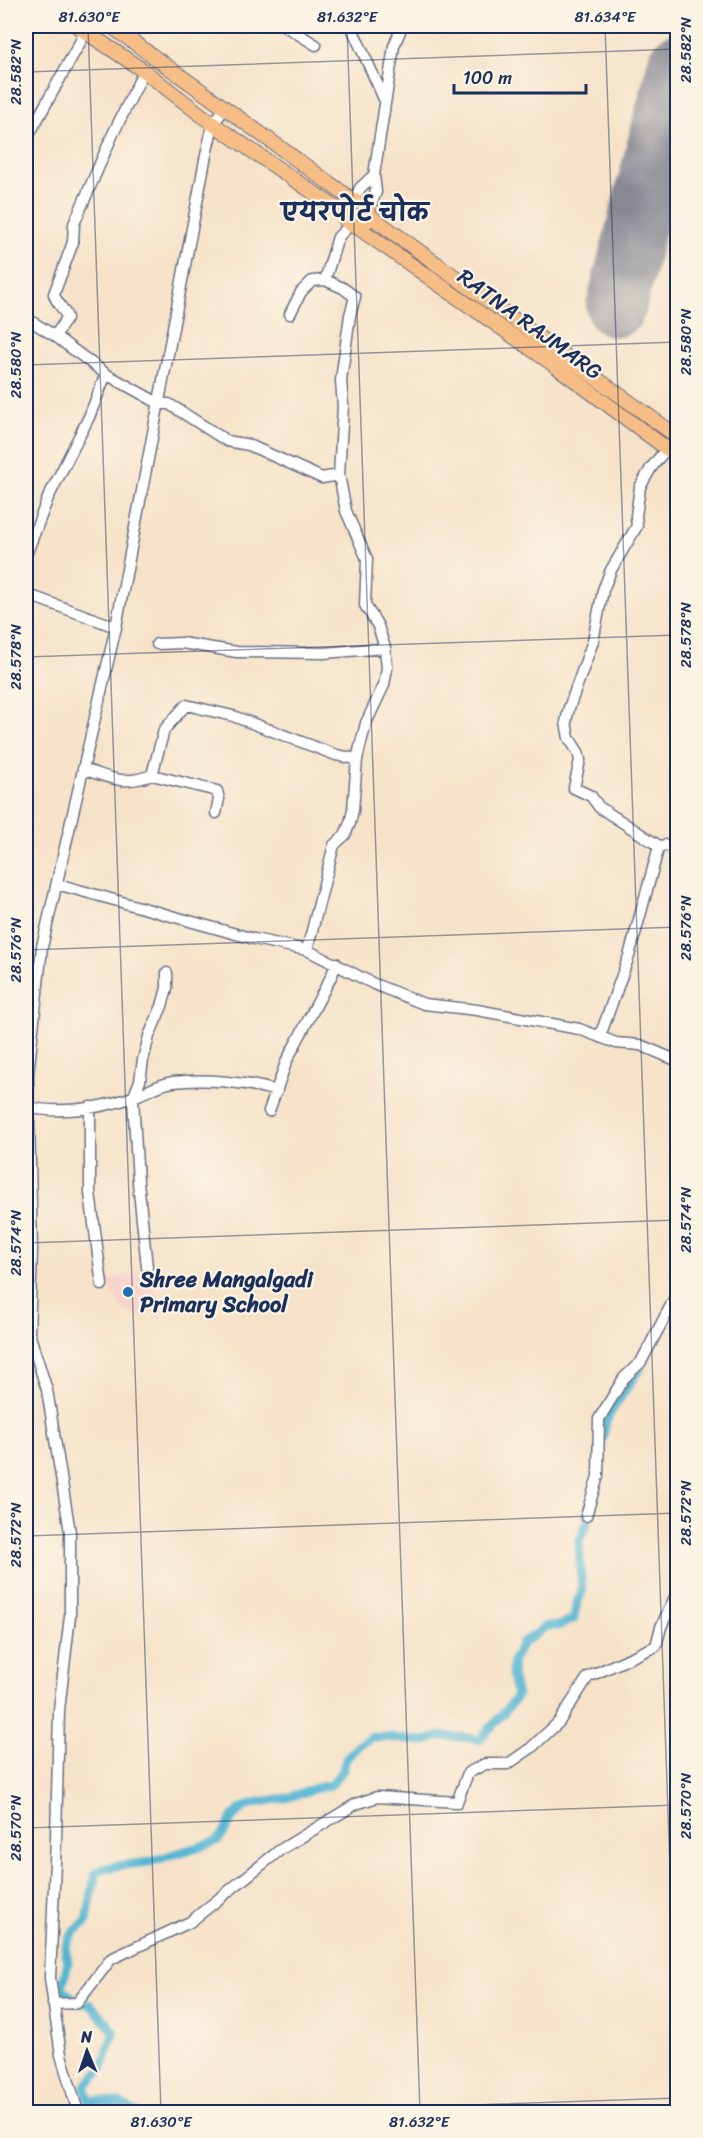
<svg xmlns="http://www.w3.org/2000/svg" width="703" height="2138" font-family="Sriracha,'Playpen Sans Deva',sans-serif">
  <rect width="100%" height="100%" fill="#fcf5e5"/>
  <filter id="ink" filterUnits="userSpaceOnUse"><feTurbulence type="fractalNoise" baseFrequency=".0167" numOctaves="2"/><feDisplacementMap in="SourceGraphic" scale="12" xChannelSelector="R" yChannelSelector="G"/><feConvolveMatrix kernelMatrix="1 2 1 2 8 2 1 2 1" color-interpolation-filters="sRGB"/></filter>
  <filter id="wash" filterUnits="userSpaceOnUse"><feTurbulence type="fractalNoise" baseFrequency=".008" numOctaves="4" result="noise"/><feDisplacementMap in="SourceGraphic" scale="24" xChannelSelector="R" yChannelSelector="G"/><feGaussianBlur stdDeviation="1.35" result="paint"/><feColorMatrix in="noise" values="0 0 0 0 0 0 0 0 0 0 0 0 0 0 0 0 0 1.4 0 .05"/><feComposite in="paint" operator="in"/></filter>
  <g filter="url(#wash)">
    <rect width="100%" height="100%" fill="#f6e2c8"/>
    <path fill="#f7d1c9" d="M144 1269 162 1306 141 1317 124 1310 105 1282Z"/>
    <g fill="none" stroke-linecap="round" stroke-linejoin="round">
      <path stroke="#54b6d3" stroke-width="9" d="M603 1438C605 1416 611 1412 622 1395 629 1385 633 1377 641 1368
        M135 2112 120 2103 89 2100 85 2086 102 2069 114 2031 90 2004 77 2003 62 1988 68 1962 65 1947 73 1933 87 1921 95 1874 103 1869 117 1866 149 1862 217 1841C228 1831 229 1816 243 1808 256 1800 275 1801 290 1797 304 1792 316 1787 331 1785L343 1770 346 1759 358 1746 372 1737H388L408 1740 425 1741 440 1736 472 1738 480 1740C492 1724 508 1711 517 1695L512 1677 513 1660 523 1642 535 1635 546 1626H558L574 1619 576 1605 582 1592 579 1542 592 1510"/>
      <path stroke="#888893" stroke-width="60" d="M616 307 678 63"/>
    </g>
  </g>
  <g filter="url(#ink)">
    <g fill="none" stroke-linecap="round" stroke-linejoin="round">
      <g stroke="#686e83" stroke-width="13">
        <path id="minor" d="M285 26 316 45
          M351 26 385 101
          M26 140 89 26
          M354 201 360 188 374 175
          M369 211 376 192 374 175 394 46 402 26
          M290 314 301 292 312 281 325 280
          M26 318 55 336 106 374 160 404H169L227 441 249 445 322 478 339 475
          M55 336 67 318C65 309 56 303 54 294L73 242 74 224 112 136 144 71
          M26 555 48 498 89 417 106 374
          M26 594 116 627
          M157 644 182 643 237 652 324 653 385 648
          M83 769C112 778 122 786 152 775L164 730 186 705 233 716 336 755 357 759
          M152 775 217 791 219 799 216 813
          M659 846 666 845 678 849
          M57 884 254 939 307 950 374 984 424 1004 477 1010 579 1029 616 1043 640 1045 678 1061
          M307 950 334 845 345 835 350 823 353 810 357 759 366 723 384 685 387 668 385 648 378 626 365 605 367 559 346 511 339 475 343 406 341 380 350 315 355 297 343 288 325 280 338 237 350 225
          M600 1036 629 956 659 846 599 807 591 796 574 788 580 760 578 752 569 738 566 722 569 708 593 641 603 590 611 570 637 526 636 516 640 487 651 468 666 449
          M26 1107C59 1114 98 1109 130 1098 144 1094 158 1084 173 1082 205 1078 246 1082 277 1091
          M90 1107V1193L102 1285
          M269 1111 287 1060 332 975 336 963
          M147 1267 138 1182 133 1098 140 1081 143 1060 149 1036 162 1006 167 988V973
          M586 1516 598 1476 599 1419 624 1378 641 1362 678 1292
          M53 2004 77 2003 111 1959 190 1922 280 1850 356 1804 377 1797 457 1802 468 1773 485 1764H508L531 1748 559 1722 588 1677 656 1646 661 1627 674 1599 678 1595
          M78 2112 61 2055 50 1978 56 1839 59 1710 70 1616V1532L47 1390 29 1333 32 1250 28 1075 42 947 116 627 205 160 213 124 225 108"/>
      </g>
      <g stroke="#686e83" stroke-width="16">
        <path id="major" d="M77 26 144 71 213 124 343 213
          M111 26 354 201 362 202C370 208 372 216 365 223
          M354 201C340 209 341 223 357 227L557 367 678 457
          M370 216 678 437"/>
      </g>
      <use href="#minor" stroke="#fff" stroke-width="10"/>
      <use href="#major" stroke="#f6be86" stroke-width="14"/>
    </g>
  </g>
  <path fill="none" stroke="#1b2f5e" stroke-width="1.5" stroke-opacity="0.45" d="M88 26 161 2112M347 26 420 2112M605 26 678 2095M26 72 678 49M26 365 678 342M26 657 678 635M26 950 678 927M26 1243 678 1220M26 1536 678 1513M26 1828 678 1805M268 2112 678 2098"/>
  <circle fill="#1f6fb2" stroke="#fcf5e5" stroke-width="2" cx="128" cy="1292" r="6"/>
  <g text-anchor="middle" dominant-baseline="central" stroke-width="4.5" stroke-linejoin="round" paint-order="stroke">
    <g font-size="22" fill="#1b2f5e" stroke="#fcf5e5">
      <text transform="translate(530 324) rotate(36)">RATNA RAJMARG</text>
    </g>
    <g font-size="22" font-weight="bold" fill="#1b2f5e" stroke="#fcf5e5" text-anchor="start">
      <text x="140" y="1279">Shree Mangalgadi<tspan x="140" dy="25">Primary School</tspan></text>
    </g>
    <g font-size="24" font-weight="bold" fill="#1b2f5e" stroke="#fcf5e5">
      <text x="355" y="213">एयरपोर्ट चोक</text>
    </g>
  </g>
  <rect width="703" height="2138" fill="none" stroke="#fcf5e5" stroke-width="66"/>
  <g transform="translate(87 2051) rotate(358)" stroke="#fcf5e5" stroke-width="4.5" paint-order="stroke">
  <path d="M0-4.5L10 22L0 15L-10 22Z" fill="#1b2f5e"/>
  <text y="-9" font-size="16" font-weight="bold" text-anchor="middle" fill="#1b2f5e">N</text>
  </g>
  <path d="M454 84v9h132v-9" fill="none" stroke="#1b2f5e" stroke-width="3"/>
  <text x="463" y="84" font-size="18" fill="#1b2f5e" stroke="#fcf5e5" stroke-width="4.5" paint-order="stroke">100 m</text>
  <rect x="33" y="33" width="637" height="2072" fill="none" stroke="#1b2f5e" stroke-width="2"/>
  <g font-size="15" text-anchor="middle" fill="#1b2f5e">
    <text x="89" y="22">81.630°E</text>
    <text x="347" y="22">81.632°E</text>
    <text x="605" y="22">81.634°E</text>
    <text transform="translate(686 50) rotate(-90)" y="5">28.582°N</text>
    <text transform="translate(16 72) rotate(-90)" y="5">28.582°N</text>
    <text transform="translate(686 342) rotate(-90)" y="5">28.580°N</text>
    <text transform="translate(16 365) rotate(-90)" y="5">28.580°N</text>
    <text transform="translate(686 635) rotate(-90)" y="5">28.578°N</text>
    <text transform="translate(16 657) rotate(-90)" y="5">28.578°N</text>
    <text transform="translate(686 928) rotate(-90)" y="5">28.576°N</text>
    <text transform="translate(16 950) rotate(-90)" y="5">28.576°N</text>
    <text transform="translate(686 1220) rotate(-90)" y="5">28.574°N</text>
    <text transform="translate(16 1243) rotate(-90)" y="5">28.574°N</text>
    <text transform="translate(686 1513) rotate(-90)" y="5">28.572°N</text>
    <text transform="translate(16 1535) rotate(-90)" y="5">28.572°N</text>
    <text transform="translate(686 1806) rotate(-90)" y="5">28.570°N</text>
    <text transform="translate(16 1828) rotate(-90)" y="5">28.570°N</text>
    <text x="161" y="2127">81.630°E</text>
    <text x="419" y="2127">81.632°E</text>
  </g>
</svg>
